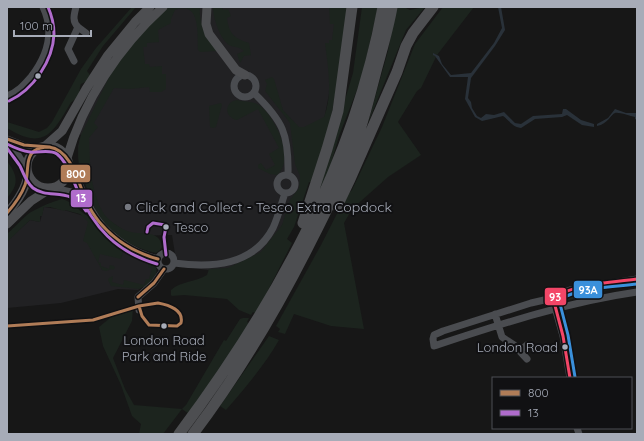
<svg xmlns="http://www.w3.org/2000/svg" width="644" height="441" font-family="Quicksand,sans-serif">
  <rect width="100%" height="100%" fill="#171717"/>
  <path fill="#212123" d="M166 7H336V58L318 151 279 232 265 251 237 274 177 266 172 235 132 236 96 212 79 167 78 146 81 135 76 131 113 64Z
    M44 207 64 210 84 216 101 233 150 263 155 268 151 281 138 290 118 289 61 303 7 308V241L30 220 40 222Z"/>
  <path fill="#1c241e" d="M132 7H136L103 46 87 71 90 75 87 81 81 84C79 88 80 92 79 96 77 100 72 100 70 104 52 135 43 150 7 128V122L39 132 47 128 52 122 81 69 96 48Z
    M167 7H200C198 23 207 37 216 49V51L200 52 198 50C197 34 201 0 175 10L171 19V23L158 30 159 42 147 43V47H143L145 64H149L150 67 162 66V74H166V89L161 92H150L149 87 130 89 114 88 94 123 98 127 89 138C90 164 90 191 104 214 108 220 120 228 127 231 140 236 160 228 162 247L160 250 156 253C133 248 107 234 96 212 92 204 90 194 86 186 79 166 75 157 81 135L115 65 128 48Z
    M213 7H222L223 10 228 9 231 16 227 18C229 34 234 38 249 43L251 55 244 56 240 63 237 54 244 51C239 46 235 48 229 45 220 39 213 18 213 7Z
    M329 7H349L344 43 331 118 313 182H309L294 227 287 239 292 243 256 314 253 312 251 315 239 310 227 299 184 295 172 296 171 295V290C181 281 196 282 207 275L209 269 228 268 261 252 282 225 290 200 299 188 300 176 295 164 290 123 265 91 267 84 265 80 272 77 274 79 283 110 299 127H304L324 117C333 94 328 67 325 43H329V40H332L334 24H330Z
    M362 7H378L362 77 339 136 329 171 319 191 322 177 353 73Z
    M396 7H404L410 10 425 7 406 30 368 123 388 51Z
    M443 7H474L437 55 433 54 436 57 421 88 417 91 398 122 421 155 388 177 352 209 344 223 364 329 331 326 294 314 285 334 278 332 280 329 276 326 321 245 346 196 352 190 382 127 415 44Z
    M237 100C244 102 252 101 259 105 275 116 296 160 277 175L270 174 258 168V165L261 163 266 170 275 165 269 154 279 148 258 109 237 120C224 117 224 102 237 100Z
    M221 103 222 105 216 127 213 128 210 127 209 106Z
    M7 161C18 175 19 185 7 198Z
    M62 199C74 202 78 211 88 216 94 223 100 231 108 236 117 242 152 259 156 268 159 276 149 283 144 288L143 287 139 289 111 286 108 280 109 278 113 276 112 282 123 285 124 280 144 285 146 279H149L152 268H149L147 260 123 252 121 259 100 254 98 262 101 263V266L109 269 110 265 114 266 115 268 113 270 112 269 106 271 102 270 87 243 83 241 88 222 80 214 65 210 64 211 50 207H44L42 216H40V222L30 220 7 242V234C14 228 26 214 33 211 42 206 51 202 62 199Z
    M637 282V287L610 290 561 302 559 301 563 297 568 294Z
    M129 308H133L132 321 113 358 125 389 134 405 182 409 186 405 224 340 226 341 240 319 243 318H249L247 322 250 324 189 414 182 409 163 434H139L141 424 132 416 121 385 103 346 99 327 110 318Z
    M269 336 279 340C264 366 246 387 226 410L220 406Z"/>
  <path fill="#293139" d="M498 7H501L505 30 495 46 471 78 468 98 471 102 472 108 477 116 481 118 486 114 494 115 504 112 515 123 521 124 533 116 562 114 563 109H566L581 120 594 124V127L582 125 567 115 562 117 535 119 521 128C512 127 510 121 503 116L482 121 475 117 465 99 468 77H450L435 56 433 55V53L439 56 442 64 451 75 471 73 494 43 502 28Z
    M615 109 626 113H637V120L635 119V117C630 116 619 112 615 113 611 114 608 124 597 126V124L608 118Z"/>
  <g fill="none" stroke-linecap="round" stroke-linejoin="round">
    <path stroke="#4a4c50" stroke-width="7" d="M78 27 86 33
      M74 61 68 49 78 27C72 21 74 15 76 7
      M234 86a11 11 0 1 1 22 0a11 11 0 1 1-22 0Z
      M254 93C283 121 289 134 288 175
      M7 96C18 92 24 85 31 77 48 55 55 32 43 7
      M7 139 25 146 41 147
      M7 140 17 153 27 170
      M68 162C78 177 82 193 91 209 104 234 131 252 158 259
      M277 184a9 9 0 1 1 18 0a9 9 0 1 1-18 0Z
      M53 188 71 192 88 203
      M158 261a8 8 0 1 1 16 0a8 8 0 1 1-16 0Z
      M174 263C212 268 253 266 273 228 278 217 281 205 285 193
      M637 279 570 290 559 294 553 298 531 303 443 331 434 335 433 339 434 346C501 324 567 302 637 292
      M554 304 563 336 570 378
      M139 310 138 297 154 283 164 269
      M495 314 502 337 514 345 527 359
      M520 351 527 345
      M577 428 579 434"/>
    <path stroke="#4d4e51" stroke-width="9" d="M207 7 206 24 209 34 236 70 245 75
      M27 167a21 21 0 1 1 42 0a21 21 0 1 1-42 0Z
      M44 147 62 131 86 89 108 55 135 22 150 7
      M67 158C83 101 119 47 163 7
      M7 213C17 202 26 189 28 174
      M7 224 31 201 51 188"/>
    <path stroke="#4d4e51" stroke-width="11" d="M337 206 350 179 397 72 406 46 413 33 433 7
      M303 223 327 149 338 111 352 7
      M179 434C274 307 354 165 383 7
      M193 434C239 373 277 309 311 241 326 212 340 183 352 153 362 128 368 101 375 75 381 52 388 30 392 7"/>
    <g stroke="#111113" stroke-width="6">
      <path id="bus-1" d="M7 139 24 145 50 147
        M7 213C14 205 21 196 25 185 29 175 25 158 34 151 38 148 44 147 49 147 73 150 79 187 88 205 92 212 96 219 102 225 117 242 136 253 158 259
        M138 297 154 283 164 269
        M158 303C169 305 184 310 181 323L177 326 149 325 142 316 139 306Z
        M7 326 93 320 139 306"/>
    </g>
    <g stroke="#111113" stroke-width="6">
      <path id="bus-2" d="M9 101C33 90 53 61 54 34 54 25 52 16 48 7
        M7 144C15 148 22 151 30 152 39 153 50 149 57 154 67 162 72 178 77 189 93 227 116 252 157 264
        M7 148C11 154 16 160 20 166 24 174 26 182 33 188 49 200 71 186 86 211
        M147 232 148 227 153 223 165 225 166 227 164 237 166 255"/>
    </g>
    <g stroke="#111113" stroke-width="6">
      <path id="bus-3" d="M570 378 563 336 553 298C577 283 609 283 637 279"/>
    </g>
    <g stroke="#111113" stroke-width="6">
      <path id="bus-4" d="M575 377 568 335 559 300C579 287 613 287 637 284"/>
    </g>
    <use href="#bus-1" stroke="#b07c57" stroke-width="3"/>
    <use href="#bus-2" stroke="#b06ccc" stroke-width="3"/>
    <use href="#bus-3" stroke="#f34667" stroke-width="3"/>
    <use href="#bus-4" stroke="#3a90db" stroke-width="3"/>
  </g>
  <g fill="#a7acb8" stroke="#111113" stroke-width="1.5">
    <circle cx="38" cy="76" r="3.5"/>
    <circle cx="166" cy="227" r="3.5"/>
    <circle cx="164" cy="326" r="3.5"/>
    <circle cx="565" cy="347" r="3.5"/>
  </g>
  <circle fill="#757880" stroke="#111113" stroke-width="1.5" cx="128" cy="207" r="4"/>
  <g text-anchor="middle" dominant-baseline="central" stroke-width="4" stroke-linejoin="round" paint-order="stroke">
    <g font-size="13" fill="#a7acb8" stroke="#111113" text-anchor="start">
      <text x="174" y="227">Tesco</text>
      <text x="164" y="340" text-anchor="middle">London Road<tspan x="164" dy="16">Park and Ride</tspan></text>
      <text x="558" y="347" text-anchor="end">London Road</text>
    </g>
    <g font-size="14" fill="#a7acb8" stroke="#111113" text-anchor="start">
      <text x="136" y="207">Click and Collect - Tesco Extra Copdock</text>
    </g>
  </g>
  <g stroke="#111113" stroke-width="1.5">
    <rect x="60" y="164" width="31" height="19" rx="4" fill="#b07c57"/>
    <rect x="70" y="189" width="23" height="19" rx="4" fill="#b06ccc"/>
    <rect x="573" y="280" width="30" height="19" rx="4" fill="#3a90db"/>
    <rect x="544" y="287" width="23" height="19" rx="4" fill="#f34667"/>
  </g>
  <g font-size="11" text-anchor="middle" font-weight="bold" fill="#fff">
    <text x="76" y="178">800</text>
    <text x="81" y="202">13</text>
    <text x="588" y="294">93A</text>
    <text x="555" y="301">93</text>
  </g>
  <rect width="644" height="441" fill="none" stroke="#a7acb8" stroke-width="16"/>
  <rect x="492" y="377" width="140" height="52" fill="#111113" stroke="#4d4f55"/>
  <rect x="500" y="390" width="20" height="6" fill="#b07c57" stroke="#4d4f55"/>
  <text x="528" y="397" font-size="12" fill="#a7acb8">800</text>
  <rect x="500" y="410" width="20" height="6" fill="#b06ccc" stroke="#4d4f55"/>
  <text x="528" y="417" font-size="12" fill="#a7acb8">13</text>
  <path d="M14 30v6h77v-6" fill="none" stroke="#a7acb8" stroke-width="2"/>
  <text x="20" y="30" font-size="12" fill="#a7acb8" stroke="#111113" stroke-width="3" paint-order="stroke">100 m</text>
</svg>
